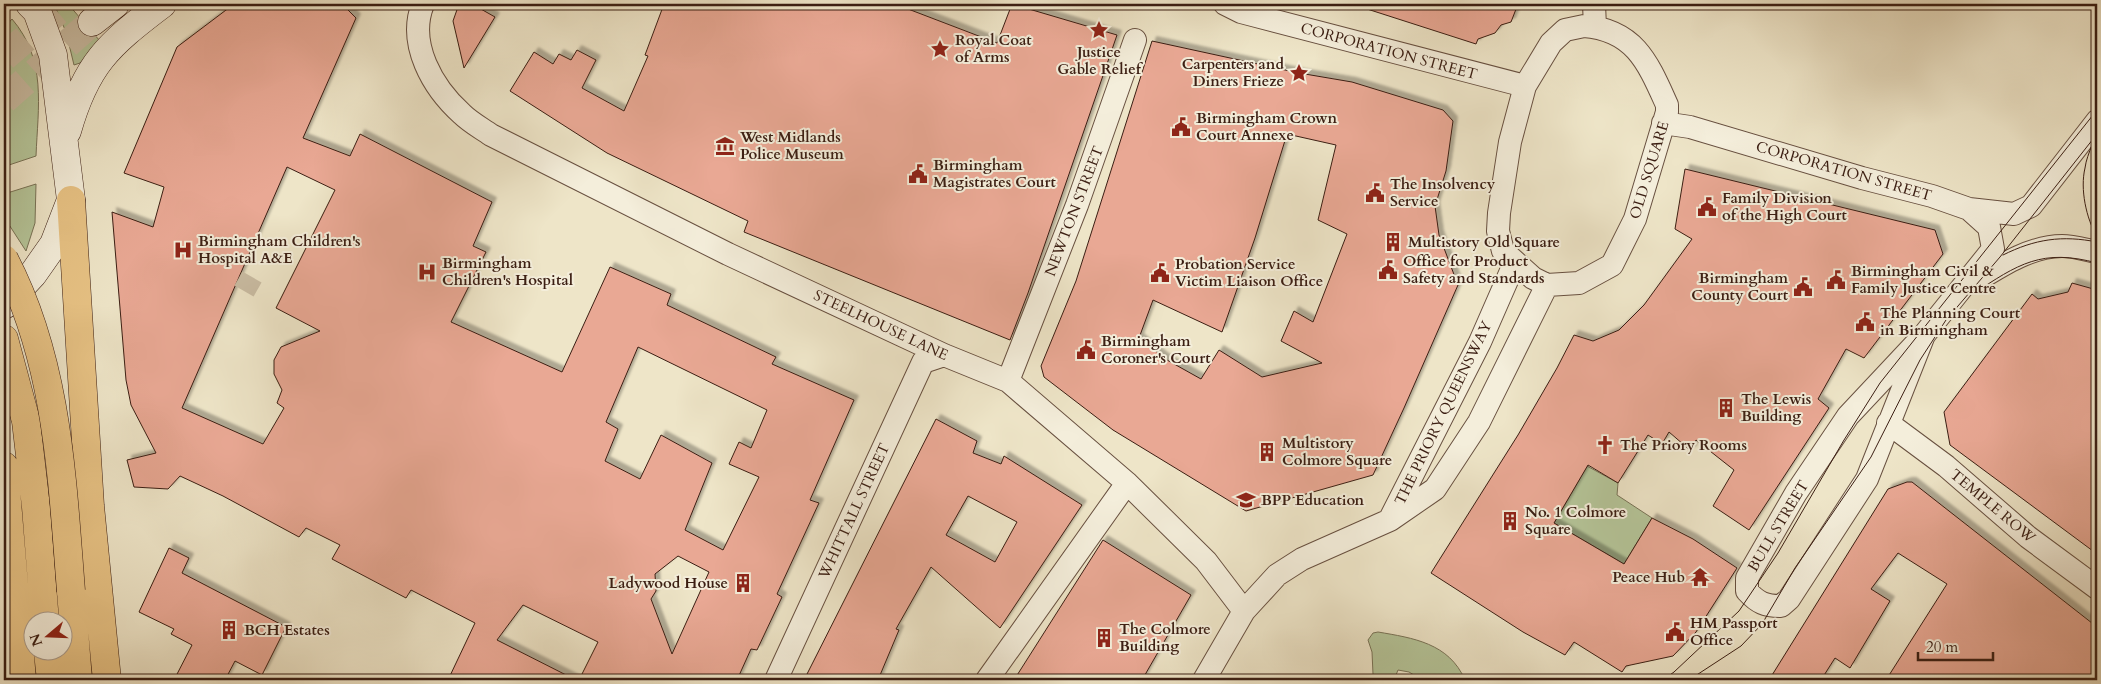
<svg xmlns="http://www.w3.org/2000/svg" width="2101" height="684" font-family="Cardo,serif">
  <defs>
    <filter id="shadow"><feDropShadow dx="4.5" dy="-4.5" stdDeviation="1" flood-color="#0004"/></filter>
  </defs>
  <rect width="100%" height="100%" fill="#eee5c8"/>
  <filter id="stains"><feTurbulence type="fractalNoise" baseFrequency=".004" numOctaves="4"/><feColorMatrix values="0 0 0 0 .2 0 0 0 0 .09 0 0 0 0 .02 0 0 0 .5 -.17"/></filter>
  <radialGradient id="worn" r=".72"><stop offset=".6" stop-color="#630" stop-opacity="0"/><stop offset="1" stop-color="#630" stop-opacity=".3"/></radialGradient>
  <path fill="#b5c599" stroke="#787256" d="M54 4H68L100 41 80 63 74 65 66 32Z
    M12 19C47 60 38 106 36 156L9 165 4 169V28Z
    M36 184 35 223 26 251 4 217V194Z
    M1587 466 1618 483 1617 495 1652 518 1624 564 1554 523Z
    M1378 632C1413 638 1449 643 1465 680H1422L1409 672 1398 670 1394 680H1377L1373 674 1372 652 1368 640 1373 633Z"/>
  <path fill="#e9a894" stroke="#3b1e13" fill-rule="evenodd" filter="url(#shadow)" d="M234 4H342L356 18 303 138 350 156 360 134 492 202 473 246 486 252 451 322 562 372 610 267 671 294 667 305 776 357 772 364 854 400 810 500 819 503 777 594 782 597 757 650 751 649 737 680H579L598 642 523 605 497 640 576 680H448L475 623 411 590 406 598 332 559 340 545 306 528 299 537 223 496 180 476 168 489 134 487 127 460 156 453 131 405 126 380 112 212 153 227 164 187 124 173 177 47ZM287 167 335 190 276 308 320 331 281 347 274 360V374L282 390 277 403 284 408 263 444 182 408ZM638 347 767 410 751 448 739 442 729 464 759 477 723 550 685 530 712 463 661 435 640 479 605 461 618 429 606 422ZM678 556 709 572 672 654 651 599 656 591 655 574Z
    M459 4H472L495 17 464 68 453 21Z
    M664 4H895L997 43 1012 4 1117 35 1028 293 1010 340 744 232 748 221 607 153 510 91 534 52 553 64 559 54 571 60 577 50 596 60 582 88 624 111 648 56 645 55Z
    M1365 4H1518L1511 22 1501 25 1495 33 1478 39 1476 44 1364 8Z
    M1152 41 1299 73 1352 82 1443 110 1453 121 1446 171 1435 206 1439 235 1458 285 1404 408 1373 475 1246 511 1113 430 1044 377 1041 366 1076 281ZM1287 134 1336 145 1318 220 1347 234 1313 322 1294 311 1281 341 1322 363 1262 377 1219 350 1201 379 1167 360 1139 338 1153 300 1222 332 1255 238Z
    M1685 169 1935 230 1943 254 1864 358 1846 349 1818 399 1829 408 1749 530 1713 506 1734 470 1696 440 1691 451 1669 432 1662 444 1648 435 1618 483 1588 465 1554 523 1624 564 1652 518 1693 539 1737 568 1696 632 1673 656 1626 666 1622 672 1574 642 1565 655 1523 632 1431 573 1518 435 1557 368 1574 335 1593 341 1619 330 1644 305 1692 239 1675 229Z
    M2072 283 2097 290V554L1950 445 1944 412 2032 294 2038 299 2068 292Z
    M936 419 977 441 973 453 1001 464 1004 456 1082 505 1000 628 931 567 896 629 899 630 878 680H804ZM968 496 1017 522 995 562 946 535Z
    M1907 482H1912L2097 627V680H1886L1947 584 1898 553 1871 589 1890 601 1850 668 1835 658 1821 680H1769L1888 489Z
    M1103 540 1191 595 1142 680H1014Z
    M169 548 189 558 182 573 286 627 262 675 235 661 225 680H174L192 645 171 634 174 629 139 612Z"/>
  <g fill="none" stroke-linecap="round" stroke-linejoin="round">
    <path stroke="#cabda4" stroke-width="22" stroke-dasharray="22 11" stroke-linecap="butt" d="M244 291 252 277"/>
    <path stroke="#cabda4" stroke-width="28" stroke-dasharray="28 14" stroke-linecap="butt" d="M4 57 66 4
      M4 100 92 22"/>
    <g stroke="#685040" stroke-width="24">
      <path id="street" d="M423 4C407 44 433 88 462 114 470 122 481 128 491 135L728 254 944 355 1008 381 1127 483 1206 561 1244 611
        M1225 4 1241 12 1525 86
        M1594 4 1595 27
        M1584 26C1635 30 1648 63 1667 105V112L1635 219 1612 265 1579 283 1547 285 1533 278 1503 251 1498 231 1499 213 1510 142 1525 86 1551 43 1565 30Z
        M1663 123 1690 127 1862 178 1932 196 1969 209 2014 214 2031 206 2097 121
        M1973 283C1999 267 2030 246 2062 246 2074 246 2086 250 2097 252
        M1924 335 1867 479 1789 599 1781 606C1765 606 1758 603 1747 591V578L1796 493 1848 416 1924 335 1993 249 1989 227 1969 209
        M1008 381 1077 205 1135 40
        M1888 423 1946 466 2028 537 2097 588
        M1391 517 1480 342 1515 262
        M776 680 923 362 944 355
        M987 680 1127 483
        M1204 680 1244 611 1277 575 1302 559 1390 520 1435 489 1479 422 1547 285"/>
    </g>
    <g stroke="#3b1e13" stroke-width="29">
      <path id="secondary" d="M92 22 115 4
        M67 131C86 64 108 45 162 4
        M4 305 33 274 54 244 71 200 53 55 37 11 30 4"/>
    </g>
    <g stroke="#3b1e13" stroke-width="29">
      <path id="highway" d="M71 200 90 506 107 680
        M4 339 26 421 36 507 45 622
        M4 466 22 680
        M71 591 78 680
        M48 652 51 680"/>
    </g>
    <use href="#street" stroke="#f4eedb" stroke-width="22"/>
    <use href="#secondary" stroke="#f4eedb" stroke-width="28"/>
    <use href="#highway" stroke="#e7c284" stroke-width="28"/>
    <path stroke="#3b1e13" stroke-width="1" d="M2092 145C2089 153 2086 160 2085 168 2080 189 2086 218 2097 237
      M2003 255C2035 239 2062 235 2097 242
      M1973 294C2018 264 2042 248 2097 263
      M1663 680 1674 672 1739 611 1778 553 1844 440 1880 383 2097 110
      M1689 680 1741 646 1762 624 1795 568 1871 457 1920 360 1946 320 2000 257 2097 134"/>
    <g stroke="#3b1e13" stroke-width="29" stroke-linecap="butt">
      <path id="highway-bridge" d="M4 259C58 362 62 478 71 591"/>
    </g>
    <use href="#highway-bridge" stroke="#e7c284" stroke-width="28"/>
  </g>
  <defs>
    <g id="sight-bare" transform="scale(1.5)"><path d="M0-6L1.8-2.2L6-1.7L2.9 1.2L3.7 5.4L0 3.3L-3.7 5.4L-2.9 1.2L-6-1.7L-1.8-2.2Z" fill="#8f2418" stroke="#f4eedb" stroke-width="2.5" paint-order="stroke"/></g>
    <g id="civic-bare" transform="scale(1.5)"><path d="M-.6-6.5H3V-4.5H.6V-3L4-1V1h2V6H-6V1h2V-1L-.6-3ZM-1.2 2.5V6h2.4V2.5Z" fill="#8f2418" stroke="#f4eedb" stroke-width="2.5" paint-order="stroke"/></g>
    <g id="museum-bare" transform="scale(1.5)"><path d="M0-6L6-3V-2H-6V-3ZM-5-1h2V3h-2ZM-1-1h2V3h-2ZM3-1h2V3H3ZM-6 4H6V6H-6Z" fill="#8f2418" stroke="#f4eedb" stroke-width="2.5" paint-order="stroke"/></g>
    <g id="building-bare" transform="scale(1.5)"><path d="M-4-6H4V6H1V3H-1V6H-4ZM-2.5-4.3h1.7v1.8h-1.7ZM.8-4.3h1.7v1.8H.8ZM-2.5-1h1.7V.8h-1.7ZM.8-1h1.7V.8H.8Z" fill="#8f2418" stroke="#f4eedb" stroke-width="2.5" paint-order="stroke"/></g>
    <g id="hospital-bare" transform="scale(1.5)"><path d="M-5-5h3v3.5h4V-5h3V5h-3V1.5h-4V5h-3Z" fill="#8f2418" stroke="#f4eedb" stroke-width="2.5" paint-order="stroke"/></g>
    <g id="church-bare" transform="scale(1.5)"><path d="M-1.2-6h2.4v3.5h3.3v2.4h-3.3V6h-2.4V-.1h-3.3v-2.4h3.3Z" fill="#8f2418" stroke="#f4eedb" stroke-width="2.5" paint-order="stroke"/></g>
    <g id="university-bare" transform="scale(1.5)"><path d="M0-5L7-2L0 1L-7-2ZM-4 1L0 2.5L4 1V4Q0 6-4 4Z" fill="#8f2418" stroke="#f4eedb" stroke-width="2.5" paint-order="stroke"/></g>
    <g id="temple-bare" transform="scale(1.5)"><path d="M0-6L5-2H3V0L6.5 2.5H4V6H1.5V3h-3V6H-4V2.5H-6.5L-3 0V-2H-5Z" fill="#8f2418" stroke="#f4eedb" stroke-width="2.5" paint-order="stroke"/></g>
  </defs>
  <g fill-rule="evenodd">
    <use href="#sight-bare" x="1099" y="30"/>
    <use href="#sight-bare" x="940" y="49"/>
    <use href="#sight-bare" x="1299" y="73"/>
    <use href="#civic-bare" x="1181" y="127"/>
    <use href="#museum-bare" x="725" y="146"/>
    <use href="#civic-bare" x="918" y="174"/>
    <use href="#civic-bare" x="1375" y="193"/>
    <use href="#civic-bare" x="1707" y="207"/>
    <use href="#building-bare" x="1393" y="242"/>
    <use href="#hospital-bare" x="183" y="250"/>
    <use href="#civic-bare" x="1388" y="270"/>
    <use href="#hospital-bare" x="427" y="272"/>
    <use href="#civic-bare" x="1160" y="273"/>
    <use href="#civic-bare" x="1836" y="280"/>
    <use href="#civic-bare" x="1803" y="287"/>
    <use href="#civic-bare" x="1865" y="322"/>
    <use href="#civic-bare" x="1086" y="350"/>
    <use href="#building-bare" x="1726" y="408"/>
    <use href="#church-bare" x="1605" y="445"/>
    <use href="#building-bare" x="1267" y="452"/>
    <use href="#university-bare" x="1246" y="500"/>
    <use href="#building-bare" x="1510" y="521"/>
    <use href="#temple-bare" x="1700" y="577"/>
    <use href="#building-bare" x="743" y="583"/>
    <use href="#building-bare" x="229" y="630"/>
    <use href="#civic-bare" x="1675" y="632"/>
    <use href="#building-bare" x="1104" y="638"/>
  </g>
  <g text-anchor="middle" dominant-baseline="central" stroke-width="4" stroke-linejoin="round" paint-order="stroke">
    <g font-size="15" font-weight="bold" fill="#3b1e13" stroke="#f4eedb" text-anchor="start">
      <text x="955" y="40">Royal Coat<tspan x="955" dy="17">of Arms</tspan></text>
      <text x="1099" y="52" text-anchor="middle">Justice<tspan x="1099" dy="17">Gable Relief</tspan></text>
      <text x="1284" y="64" text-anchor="end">Carpenters and<tspan x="1284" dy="17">Diners Frieze</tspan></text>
      <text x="1196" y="118">Birmingham Crown<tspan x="1196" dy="17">Court Annexe</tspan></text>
      <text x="740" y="137">West Midlands<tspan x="740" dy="17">Police Museum</tspan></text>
      <text x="933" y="165">Birmingham<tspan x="933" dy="17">Magistrates Court</tspan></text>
      <text x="1390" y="184">The Insolvency<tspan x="1390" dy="17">Service</tspan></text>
      <text x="1722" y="198">Family Division<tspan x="1722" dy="17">of the High Court</tspan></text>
      <text x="198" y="241">Birmingham Children's<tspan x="198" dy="17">Hospital A&amp;E</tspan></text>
      <text x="1408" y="242">Multistory Old Square</text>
      <text x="1403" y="261">Office for Product<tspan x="1403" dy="17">Safety and Standards</tspan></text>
      <text x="442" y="263">Birmingham<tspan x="442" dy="17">Children's Hospital</tspan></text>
      <text x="1175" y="264">Probation Service<tspan x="1175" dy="17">Victim Liaison Office</tspan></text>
      <text x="1851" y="271">Birmingham Civil &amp;<tspan x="1851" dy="17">Family Justice Centre</tspan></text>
      <text x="1788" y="278" text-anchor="end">Birmingham<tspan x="1788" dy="17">County Court</tspan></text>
      <text x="1880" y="313">The Planning Court<tspan x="1880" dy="17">in Birmingham</tspan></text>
      <text x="1101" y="341">Birmingham<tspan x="1101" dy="17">Coroner's Court</tspan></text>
      <text x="1741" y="399">The Lewis<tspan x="1741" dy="17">Building</tspan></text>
      <text x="1282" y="443">Multistory<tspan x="1282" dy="17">Colmore Square</tspan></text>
      <text x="1620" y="445">The Priory Rooms</text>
      <text x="1261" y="500">BPP Education</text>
      <text x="1525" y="512">No. 1 Colmore<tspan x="1525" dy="17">Square</tspan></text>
      <text x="1685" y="577" text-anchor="end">Peace Hub</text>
      <text x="728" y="583" text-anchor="end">Ladywood House</text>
      <text x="1690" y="623">HM Passport<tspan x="1690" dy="17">Office</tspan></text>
      <text x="1119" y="629">The Colmore<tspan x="1119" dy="17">Building</tspan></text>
      <text x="244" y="630">BCH Estates</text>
    </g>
    <g font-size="15" fill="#3b1e13" stroke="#f4eedb">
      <text transform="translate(1389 51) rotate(15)">CORPORATION STREET</text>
      <text transform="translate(1649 170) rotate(-73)">OLD SQUARE</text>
      <text transform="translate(1844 171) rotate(16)">CORPORATION STREET</text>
      <text transform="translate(1074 211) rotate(-69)">NEWTON STREET</text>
      <text transform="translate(881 325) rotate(25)">STEELHOUSE LANE</text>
      <text transform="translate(1443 413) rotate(-64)">THE PRIORY QUEENSWAY</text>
      <text transform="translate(1993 506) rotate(40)">TEMPLE ROW</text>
      <text transform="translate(854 511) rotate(-65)">WHITTALL STREET</text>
      <text transform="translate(1778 526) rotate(-59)">BULL STREET</text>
    </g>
  </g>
  <rect width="2101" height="684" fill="none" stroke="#eee5c8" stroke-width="20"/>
  <rect x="5" y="5" width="2091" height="674" fill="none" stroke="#3b1e13" stroke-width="2.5"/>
  <rect x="10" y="10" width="2081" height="664" fill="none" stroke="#3b1e13"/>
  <g transform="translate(48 636) rotate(251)"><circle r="24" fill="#f4eedb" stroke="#aa9b8b"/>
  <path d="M0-4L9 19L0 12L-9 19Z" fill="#8f2418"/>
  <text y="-8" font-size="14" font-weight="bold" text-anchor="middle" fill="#3b1e13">N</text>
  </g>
  <path d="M1918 652v8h75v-8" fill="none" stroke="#3b1e13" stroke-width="2.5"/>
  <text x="1926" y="652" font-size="15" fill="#3b1e13" stroke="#f4eedb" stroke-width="4" paint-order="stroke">20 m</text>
  <rect width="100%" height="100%" filter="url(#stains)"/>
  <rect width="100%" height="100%" fill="url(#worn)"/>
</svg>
